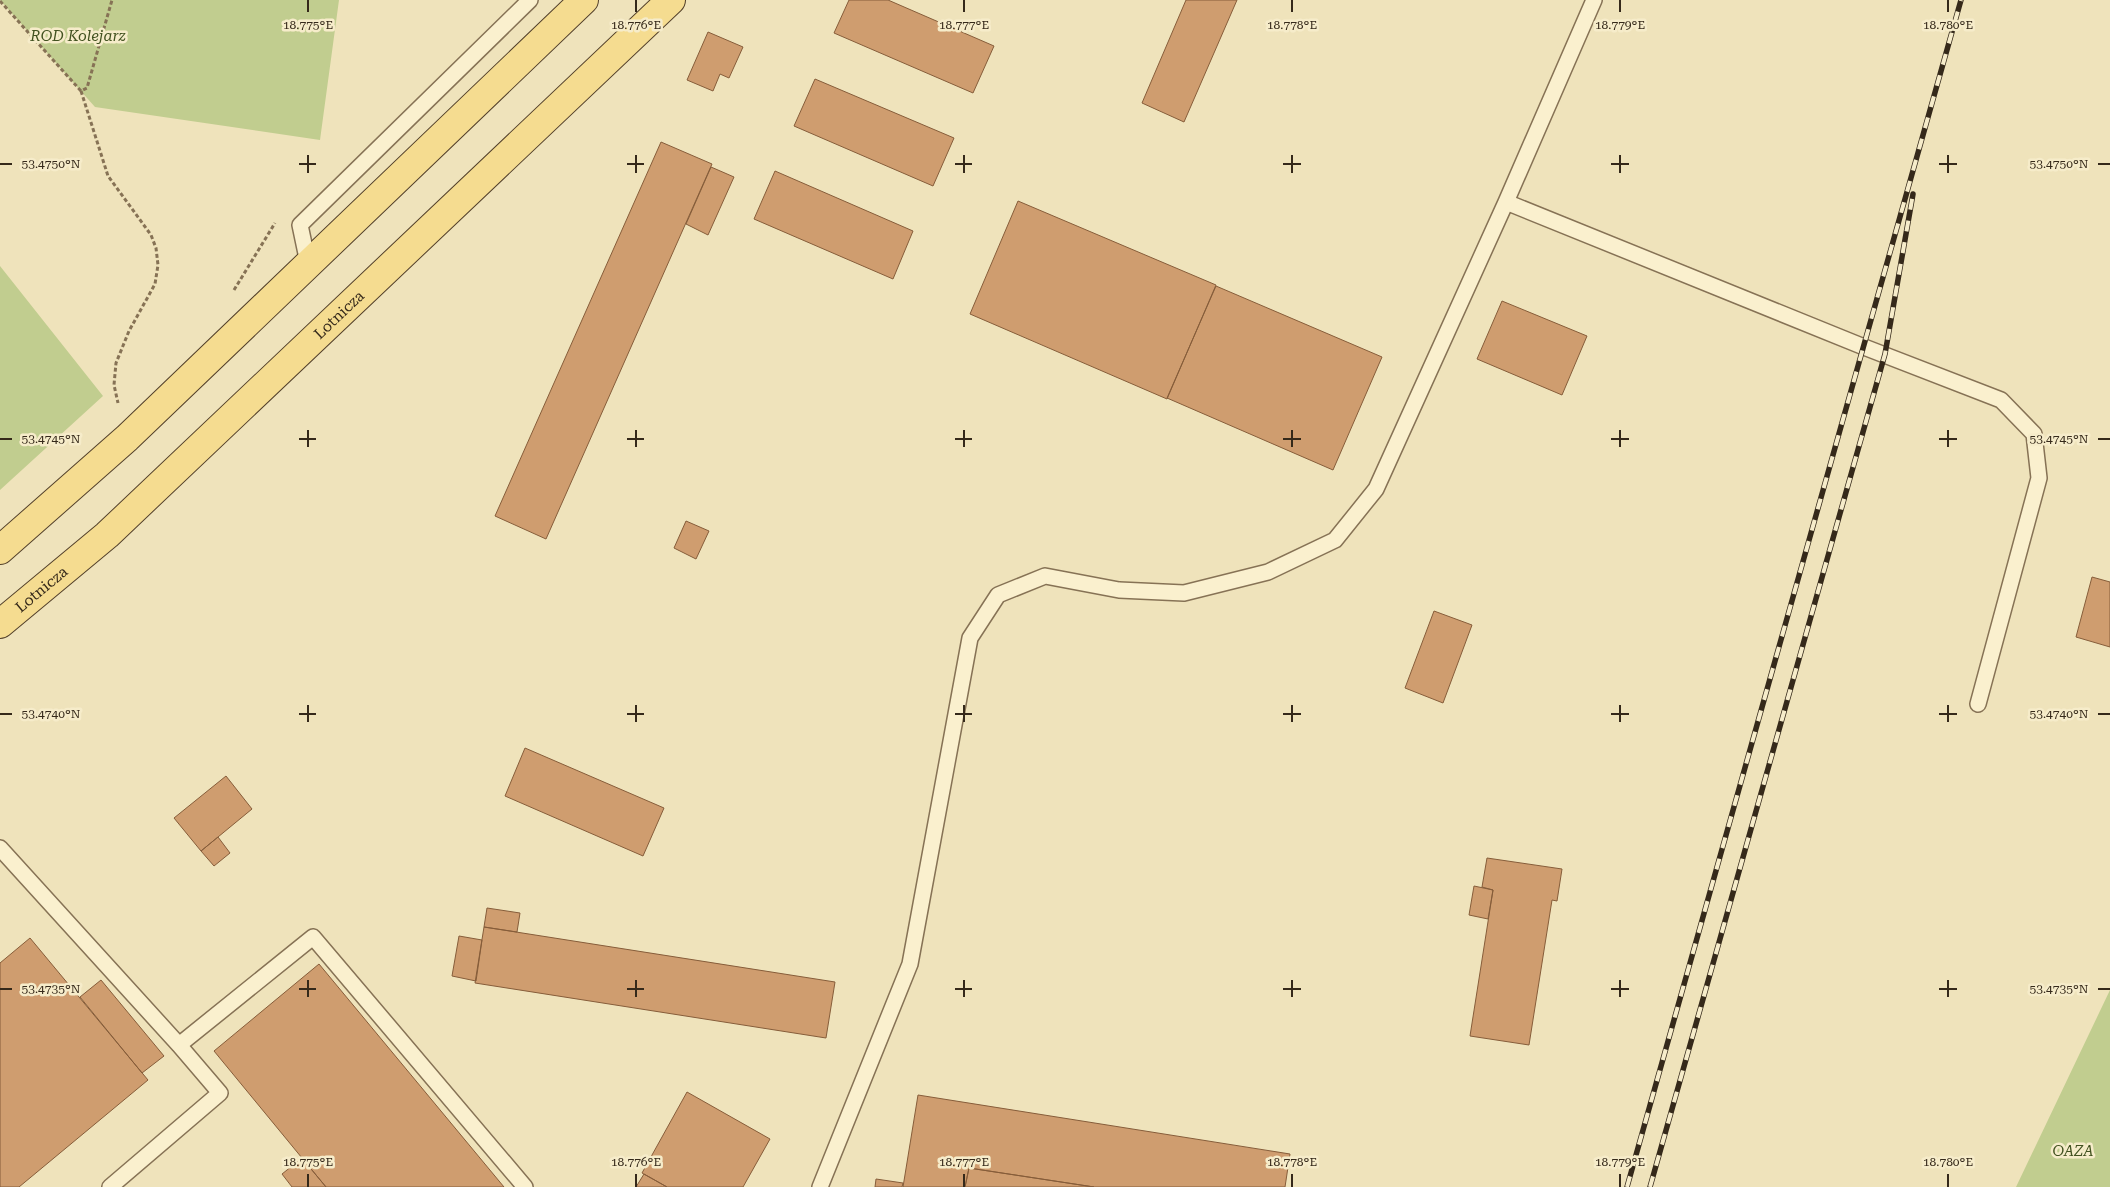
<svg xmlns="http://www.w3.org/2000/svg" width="2110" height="1187" font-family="'Roboto Serif',serif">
  <rect width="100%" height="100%" fill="#efe3bb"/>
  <path fill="#c1cd8f" d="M0 0H339L320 140 95 107Z
    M0 266 103 396 0 490Z
    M2110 990V1187H2016Z"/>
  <path fill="#cf9d6f" stroke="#865d3a" d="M849 0H888L994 46 973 93 834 33Z
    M1186 0H1237L1184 122 1142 103Z
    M708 32 743 47 729 78 720 74 713 91 687 80Z
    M815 79 954 138 933 186 794 126Z
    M661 142 712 164 546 539 495 516Z
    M711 167 734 177 708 235 686 224Z
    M775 171 913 231 893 279 754 219Z
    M1018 201 1216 285 1167 399 970 314Z
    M1216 286 1382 357 1333 470 1167 398Z
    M1502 301 1587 336 1562 395 1477 359Z
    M686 521 709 531 696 559 674 548Z
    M2092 577 2110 582V647L2076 637Z
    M1434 611 1472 625 1443 703 1405 688Z
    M525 748 664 808 643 856 505 796Z
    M226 776 252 809 201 851 174 818Z
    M218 837 230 853 214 866 201 851Z
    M1487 858 1562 869 1557 901 1552 900 1529 1045 1470 1036 1493 890 1482 887Z
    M1474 886 1493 890 1488 919 1469 915Z
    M487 908 520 913 517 932 484 927Z
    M484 927 835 982 826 1038 475 983Z
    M459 936 482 940 476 981 452 976Z
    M30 938 148 1080 19 1187H0V963Z
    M319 964 504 1187H326L302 1158 214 1051Z
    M101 980 164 1056 142 1073 80 997Z
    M687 1092 770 1139 743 1187H667L642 1173Z
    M918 1095 1290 1154 1285 1187H1094L969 1168 965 1187H903Z
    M302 1158 326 1187H292L282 1174Z
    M969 1168 1094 1187H965Z
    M644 1174 667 1187H636Z
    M876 1179 903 1183 902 1187H875Z"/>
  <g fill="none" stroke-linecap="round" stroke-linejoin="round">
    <g stroke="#867255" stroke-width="18">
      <path id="lane" d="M1506 202 1864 347 2001 400 2034 434 2039 478 1978 704
        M308 263 300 225 530 0
        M0 848 179 1045 220 1093 110 1187
        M179 1045 313 937 525 1187
        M820 1187 910 964 970 638 998 595 1045 576 1119 590 1184 593 1268 572 1335 540 1376 489 1506 202 1594 0"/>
    </g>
    <g stroke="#53402a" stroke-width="30">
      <g id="primary">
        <path d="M0 550 127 438 584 0"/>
        <path id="s1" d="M0 624 107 535 671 0"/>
      </g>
    </g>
    <path stroke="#867255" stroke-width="3" stroke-dasharray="4 2.5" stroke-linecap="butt" d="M0 1 81 91 87 88 112 0
      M81 91 108 176 151 235 156 248 158 265 155 284 129 331 116 363 114 385 118 403
      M234 290 275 223"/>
    <use href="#lane" stroke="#faf0ce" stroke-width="15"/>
    <use href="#primary" stroke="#f5dc90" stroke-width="28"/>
    <g stroke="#35291a" stroke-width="5.5">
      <path id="rail" d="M1627 1187 1961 0
        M1650 1187 1885 354 1913 194"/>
    </g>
    <use href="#rail" stroke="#f6ecca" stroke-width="4" stroke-dasharray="11" stroke-linecap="butt"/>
  </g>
  <path fill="none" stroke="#35291a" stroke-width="2" d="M308 0V12M636 0V12M964 0V12M1292 0V12M1620 0V12M1948 0V12M308 155V173M636 155V173M964 155V173M1292 155V173M1620 155V173M1948 155V173M0 164H12M299 164H316M627 164H644M955 164H972M1283 164H1301M1611 164H1629M1939 164H1957M2098 164H2110M308 430V447M636 430V447M964 430V447M1292 430V447M1620 430V447M1948 430V447M0 439H12M299 439H316M627 439H644M955 439H972M1283 439H1301M1611 439H1629M1939 439H1957M2098 439H2110M308 705V722M636 705V722M964 705V722M1292 705V722M1620 705V722M1948 705V722M0 714H12M299 714H316M627 714H644M955 714H972M1283 714H1301M1611 714H1629M1939 714H1957M2098 714H2110M308 980V997M636 980V997M964 980V997M1292 980V997M1620 980V997M1948 980V997M0 989H12M299 989H316M627 989H644M955 989H972M1283 989H1301M1611 989H1629M1939 989H1957M2098 989H2110M308 1174V1187M636 1174V1187M964 1174V1187M1292 1174V1187M1620 1174V1187M1948 1174V1187"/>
  <g text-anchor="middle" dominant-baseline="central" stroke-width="5" stroke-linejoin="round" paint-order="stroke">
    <g font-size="15" font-style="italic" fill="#425220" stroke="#f6ecca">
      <text x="78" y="36">ROD Kolejarz</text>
      <text x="2073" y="1151">OAZA</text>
    </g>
    <g font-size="15" fill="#35291a" stroke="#f6ecca">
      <text stroke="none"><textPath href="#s1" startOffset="459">Lotnicza</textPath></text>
      <text stroke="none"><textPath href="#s1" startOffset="54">Lotnicza</textPath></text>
    </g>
  </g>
  <g font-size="12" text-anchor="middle" fill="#35291a" stroke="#f6ecca" stroke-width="5" stroke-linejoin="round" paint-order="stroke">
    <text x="308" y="29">18.775°E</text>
    <text x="636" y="29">18.776°E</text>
    <text x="964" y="29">18.777°E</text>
    <text x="1292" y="29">18.778°E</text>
    <text x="1620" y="29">18.779°E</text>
    <text x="1948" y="29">18.780°E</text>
    <text x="51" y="168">53.4750°N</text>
    <text x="2059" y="168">53.4750°N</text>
    <text x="51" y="443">53.4745°N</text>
    <text x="2059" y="443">53.4745°N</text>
    <text x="51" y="718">53.4740°N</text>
    <text x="2059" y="718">53.4740°N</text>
    <text x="51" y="993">53.4735°N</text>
    <text x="2059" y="993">53.4735°N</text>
    <text x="308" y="1166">18.775°E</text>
    <text x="636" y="1166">18.776°E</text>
    <text x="964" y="1166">18.777°E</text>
    <text x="1292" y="1166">18.778°E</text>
    <text x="1620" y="1166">18.779°E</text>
    <text x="1948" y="1166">18.780°E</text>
  </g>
</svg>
